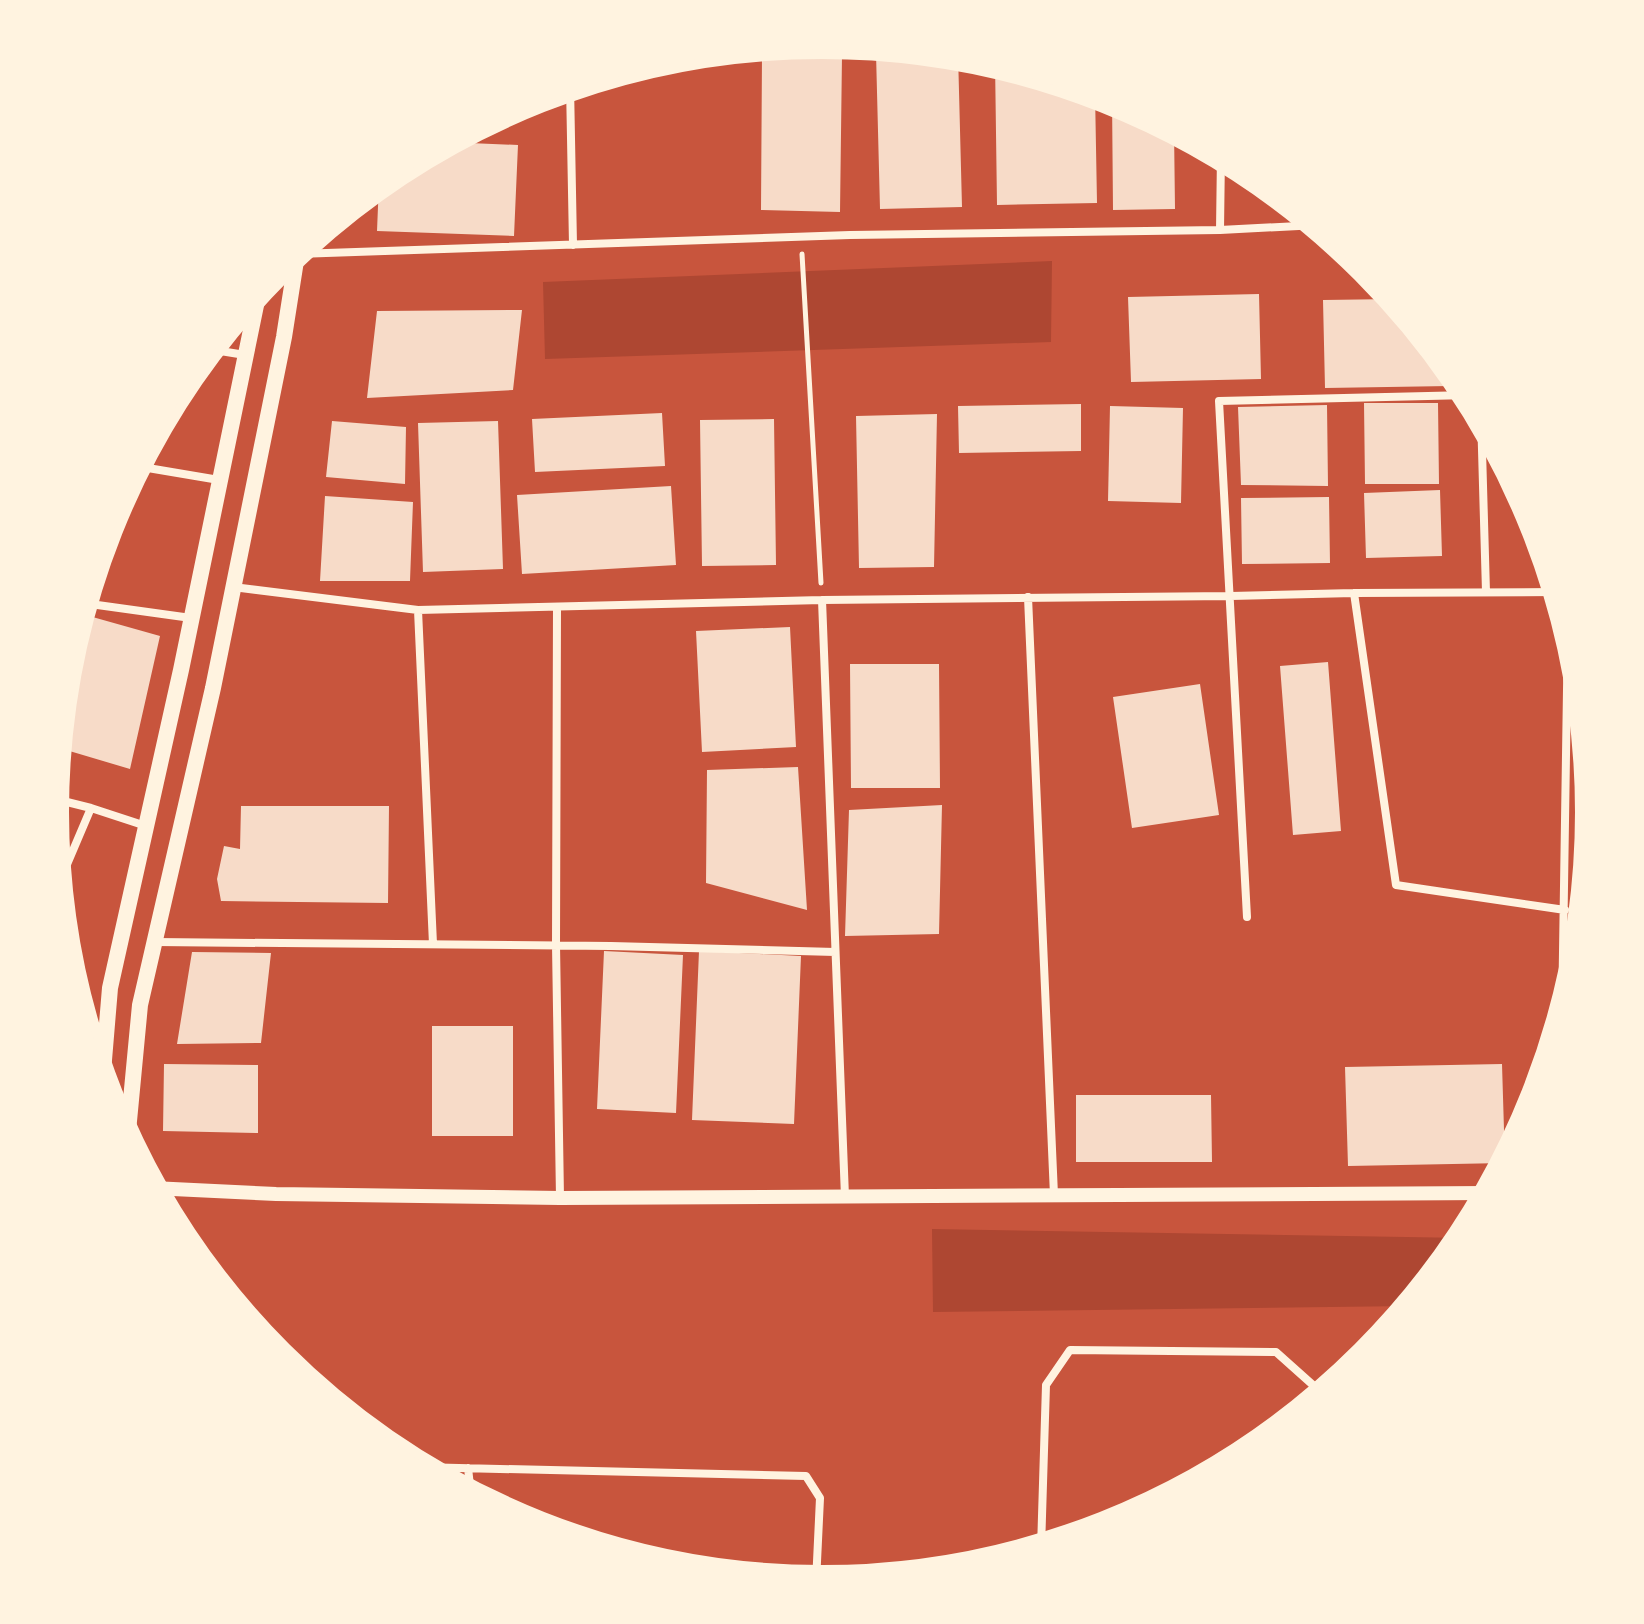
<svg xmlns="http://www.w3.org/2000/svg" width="1644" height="1624" font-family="'Varela Round',sans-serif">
  <rect width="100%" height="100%" fill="#c8553d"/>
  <path fill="#ae4732" d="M1052 261 1051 342 545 359 543 282Z
    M932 1229 1466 1238 1411 1306 933 1312Z"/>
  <path fill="#f7dbc8" d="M938 51 958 53 962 207 880 209 876 53Z
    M762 54 842 55 840 212 761 210Z
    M995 61 1095 92 1097 203 997 205Z
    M1112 97 1174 129 1175 209 1113 210Z
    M519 103 517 120 485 121 494 116Z
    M446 142 518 145 514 236 377 231 379 182 393 170Z
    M1259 294 1261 379 1131 382 1128 297Z
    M1395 299 1449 365 1450 386 1325 388 1323 300Z
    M522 310 513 390 367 398 377 311Z
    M1364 403H1438L1439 484H1365Z
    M1081 404V451L959 453 958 406Z
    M1327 405 1328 486 1241 485 1238 407Z
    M1110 406 1183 408 1181 503 1108 501Z
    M662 413 665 466 535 472 532 419Z
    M937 414 934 567 859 568 856 416Z
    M774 419 776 565 702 566 700 420Z
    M332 421 406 427 405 484 326 477Z
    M498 421 503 569 423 572 418 423Z
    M671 486 676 565 522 574 517 495Z
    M1440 490 1442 556 1366 558 1364 493Z
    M325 496 413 502 410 581H320Z
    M1329 497 1330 563 1242 564 1241 498Z
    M89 616 160 636 130 769 56 747 62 694Z
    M790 627 796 747 702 752 696 631Z
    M1328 662 1341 831 1293 835 1280 666Z
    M850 664H939L940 788H851Z
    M1200 684 1219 815 1132 828 1113 697Z
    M798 767 807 910 706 883 707 770Z
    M942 805 939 934 845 936 849 810Z
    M241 806H389L388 903 221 901 217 879 224 846 240 849Z
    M604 951 683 955 676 1113 597 1109Z
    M699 951 801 956 794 1124 692 1120Z
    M192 952 271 953 261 1043 177 1044Z
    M432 1026H513V1136H432Z
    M164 1064 258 1065V1133L163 1131Z
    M1502 1064 1505 1163 1348 1166 1345 1067Z
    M1076 1095H1211L1212 1162H1076Z"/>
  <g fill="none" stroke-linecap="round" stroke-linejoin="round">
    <path stroke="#fff3e0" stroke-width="5" d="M802 254 821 583"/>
    <path stroke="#fff3e0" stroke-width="8" d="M570 85 573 245
      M1220 230 1221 154
      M297 254 850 235 1220 230 1318 225
      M208 349 245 355
      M1481 414 1486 592
      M136 466 219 480
      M233 587 418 610 822 600 1231 596 1354 593 1558 592
      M1354 593 1396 885 1565 910
      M1028 597 1054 1195
      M822 600 845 1197
      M83 603 191 618
      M557 607 556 945 560 1198
      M418 610 433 944
      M51 798 91 808 146 826
      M57 888 91 808
      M1247 917 1219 401 1470 395
      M155 942 611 946 835 952
      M1562 1018 1568 624
      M418 1467 806 1476 820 1498 816 1583
      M468 1468 471 1495
      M1041 1549 1046 1385 1070 1350 1276 1352 1323 1394"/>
    <path stroke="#fff3e0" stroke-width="14" d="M152 1188 276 1194 560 1198 1490 1193"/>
    <path stroke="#fff3e0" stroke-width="16" d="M102 1084 110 988 181 670 260 286
      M127 1142 140 1005 213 688 284 337 298 248"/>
  </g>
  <path d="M0 0H1644V1624H0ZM64 812a758 758 0 1 1 1516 0a758 758 0 1 1-1516 0Z" fill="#fff3e0" fill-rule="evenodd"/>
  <path fill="none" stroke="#fff3e0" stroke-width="10" d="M64 812a758 758 0 1 1 1516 0a758 758 0 1 1-1516 0Z"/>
</svg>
